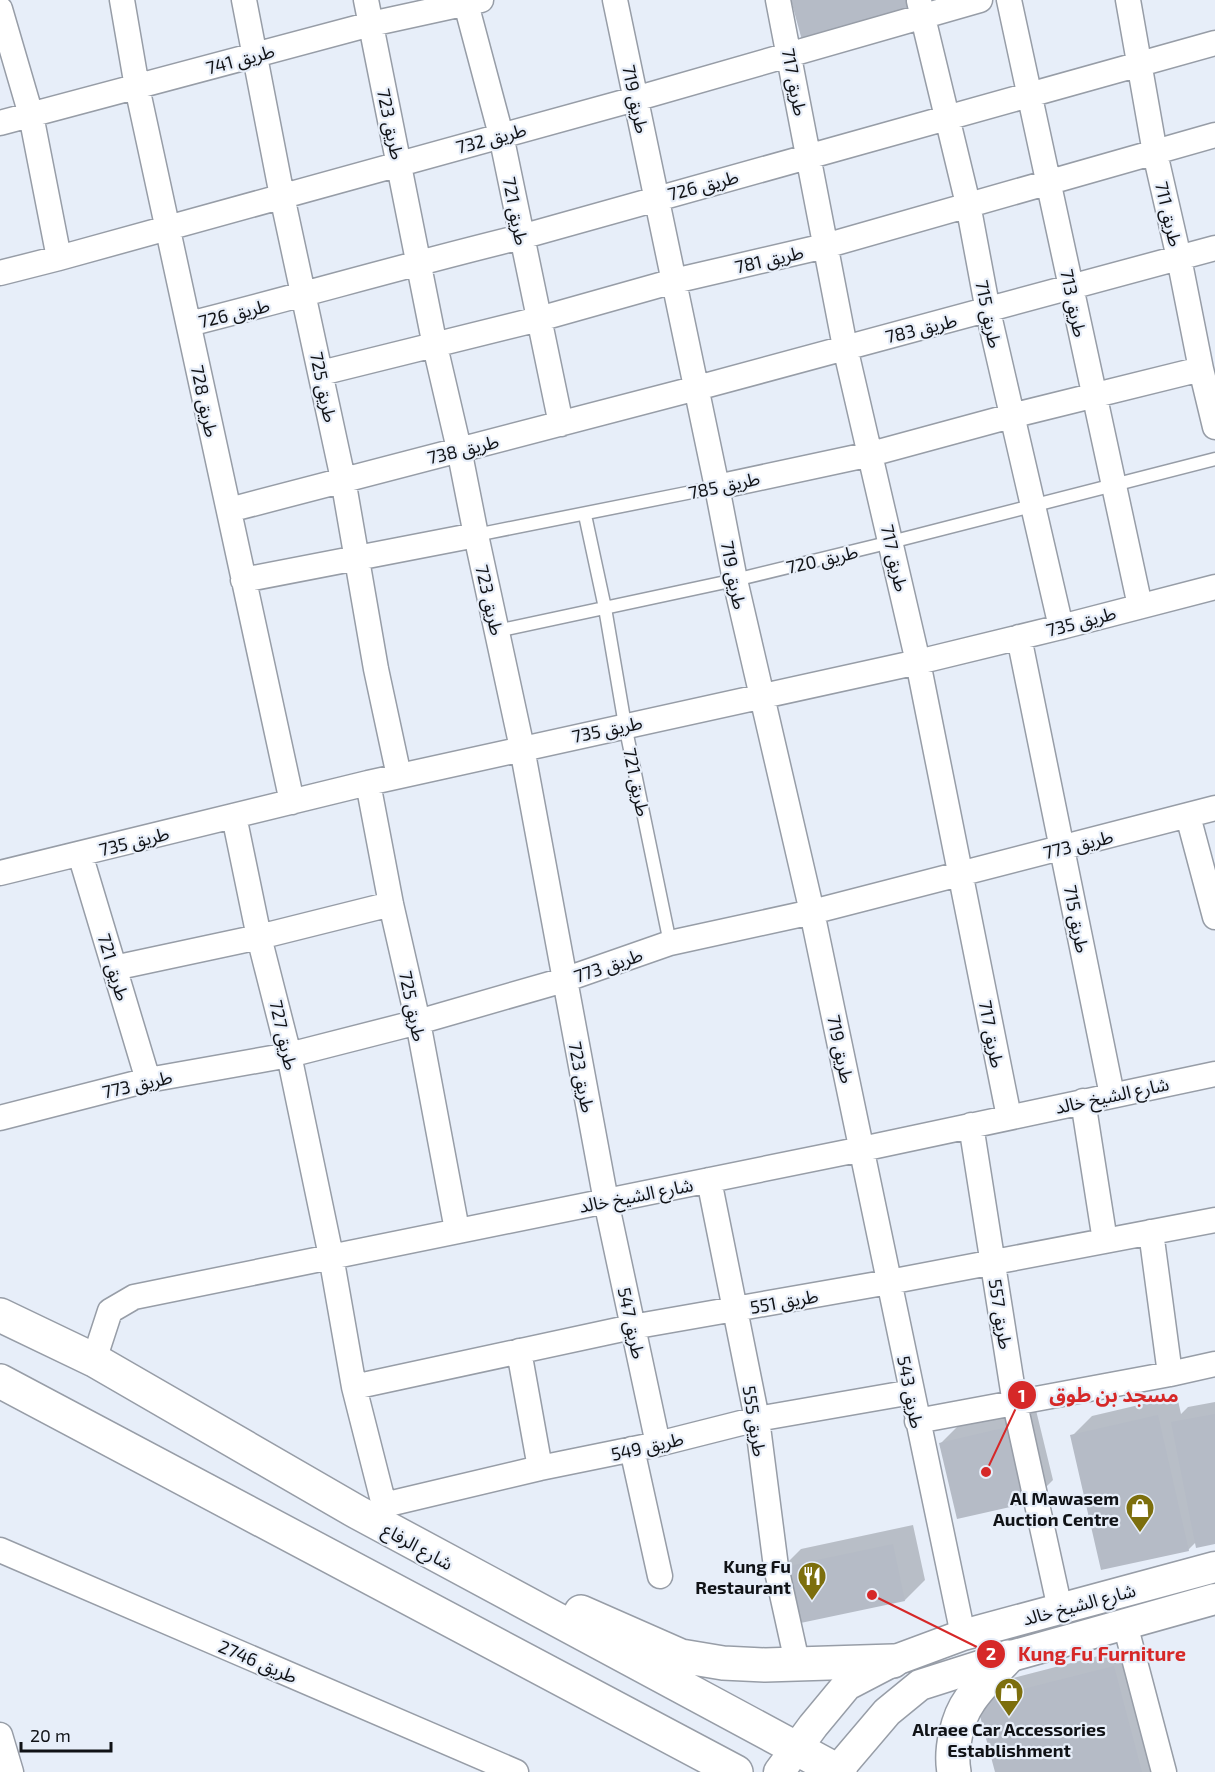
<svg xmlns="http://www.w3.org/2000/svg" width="1215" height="1772" font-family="'Exo 2','Noto Sans Arabic',sans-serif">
  <rect width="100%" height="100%" fill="#e7eef9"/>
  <path fill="#0003" d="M1177 1396 1181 1414 1188 1407 1215 1402V1543L1197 1541 1188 1550 1072 1436 1092 1416Z
    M1035 1406 1053 1480 1033 1500 941 1443 961 1423Z
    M913 1525 925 1580 905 1600 781 1569 801 1549Z
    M1133 1647 1167 1772H996L978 1702 998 1682Z"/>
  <path fill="#b5bbc6" d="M791 0H907L911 14 803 44Z
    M1215 1414V1544L1196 1548 1171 1422Z
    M1158 1415 1189 1551 1101 1570 1070 1435Z
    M1016 1425 1033 1502 957 1519 939 1443Z
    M893 1544 905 1601 791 1625 779 1568Z
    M1114 1666 1142 1772H995L976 1701Z"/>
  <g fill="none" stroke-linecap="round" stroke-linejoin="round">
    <g stroke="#979da7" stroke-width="15">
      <path id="service" d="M585 515 605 608 625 725 670 943
        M476 535 717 487
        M497 631 735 580 891 542 1215 459"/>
    </g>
    <g stroke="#979da7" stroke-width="27">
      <path id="minor" d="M122 0 137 87 292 802
        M244 0 282 196 343 479 376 669 399 776
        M366 0 435 346 459 449 476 535 522 748 606 1201 658 1444
        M465 0 501 135 561 424
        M615 0 717 487 735 580 812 912 963 1635
        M778 0 845 347 918 662 1009 1117
        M1009 0 1140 606
        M1128 0 1155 153 1179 258 1201 369 1215 427
        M919 1 968 204 988 311 1061 627
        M0 9 31 115 59 258
        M0 123 371 24 481 0
        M0 273 59 258 635 99 980 0
        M189 324C300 296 410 264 521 237L1215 43
        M321 373 539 319 674 281 825 246 1215 135
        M717 487 871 454 1011 416 1201 369
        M229 510 697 388 1215 248
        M243 580 476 535
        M1019 637 1112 1095
        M368 783 391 904 418 1022 457 1230
        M234 816 259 937 289 1055 331 1256 354 1387 384 1505 540 1468 658 1444 757 1419 912 1392
        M1188 816 1215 917
        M80 854 148 1080
        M0 873 368 783 918 662 1061 627 1215 587
        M114 968 259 937 391 904
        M1083 1101 1105 1241
        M0 1118 148 1080 289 1055 418 1022 564 980 670 943 812 912 1215 808
        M971 1125 1015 1404 1060 1609
        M709 1180 757 1419 776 1567 797 1662
        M1151 1232 1170 1374
        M519 1351 540 1468
        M94 1360 110 1311 134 1297 862 1149 1215 1074
        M354 1387 632 1327 889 1282 1215 1220
        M917 1421 1170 1374 1215 1364
        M632 1449 660 1576
        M0 1550 516 1772
        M1125 1624 1164 1772
        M0 1735 11 1772"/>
    </g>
    <g stroke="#979da7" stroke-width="33">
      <path id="tertiary" d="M779 1772 813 1726 847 1685 893 1661 963 1635 1215 1567
        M836 1772 887 1712 920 1685 1008 1657 1215 1599"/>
    </g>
    <g stroke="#979da7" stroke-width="36">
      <path id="primary" d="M0 1315 94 1360 357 1512 840 1772
        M0 1381 736 1772
        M581 1612 681 1656 723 1663 765 1665 893 1661
        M954 1772C950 1750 957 1718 970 1700 981 1684 995 1671 1008 1657"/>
    </g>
    <use href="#service" stroke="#fff" stroke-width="12"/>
    <use href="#minor" stroke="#fff" stroke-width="24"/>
    <use href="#tertiary" stroke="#fff" stroke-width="30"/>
    <use href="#primary" stroke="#fff" stroke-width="33"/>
  </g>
  <defs>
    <g id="shop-pin" transform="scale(1.5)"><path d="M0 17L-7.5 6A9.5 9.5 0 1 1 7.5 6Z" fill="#7d6f0d" stroke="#e7eef9"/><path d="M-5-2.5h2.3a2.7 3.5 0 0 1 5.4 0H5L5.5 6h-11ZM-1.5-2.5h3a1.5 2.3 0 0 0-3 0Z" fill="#fff"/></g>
    <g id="restaurant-pin" transform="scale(1.5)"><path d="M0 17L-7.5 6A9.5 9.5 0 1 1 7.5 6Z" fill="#7d6f0d" stroke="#e7eef9"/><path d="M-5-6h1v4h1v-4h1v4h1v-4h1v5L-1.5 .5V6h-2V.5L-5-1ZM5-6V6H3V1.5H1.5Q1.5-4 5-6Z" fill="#fff"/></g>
  </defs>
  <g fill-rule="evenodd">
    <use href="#shop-pin" x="1140" y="1508"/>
    <use href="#restaurant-pin" x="812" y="1576"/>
    <use href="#shop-pin" x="1009" y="1692"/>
  </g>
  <g text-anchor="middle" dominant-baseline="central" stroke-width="4.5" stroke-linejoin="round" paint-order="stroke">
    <g font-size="18" fill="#101216" stroke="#e7eef9">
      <text transform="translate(240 59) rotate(-15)">طريق 741</text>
      <text transform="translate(795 82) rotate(79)">طريق 717</text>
      <text transform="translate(636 99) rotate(78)">طريق 719</text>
      <text transform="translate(391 124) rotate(78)">طريق 723</text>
      <text transform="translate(491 138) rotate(-15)">طريق 732</text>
      <text transform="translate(703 185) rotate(-15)">طريق 726</text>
      <text transform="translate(516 211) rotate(79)">طريق 721</text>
      <text transform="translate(1169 214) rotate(77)">طريق 711</text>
      <text transform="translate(769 259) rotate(-13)">طريق 781</text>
      <text transform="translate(1074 303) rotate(78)">طريق 713</text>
      <text transform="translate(234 313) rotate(-14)">طريق 726</text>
      <text transform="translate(989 314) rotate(78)">طريق 715</text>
      <text transform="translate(921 328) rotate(-14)">طريق 783</text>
      <text transform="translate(324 387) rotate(78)">طريق 725</text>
      <text transform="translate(205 401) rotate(78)">طريق 728</text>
      <text transform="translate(463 449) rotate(-14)">طريق 738</text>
      <text transform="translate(724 485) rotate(-12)">طريق 785</text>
      <text transform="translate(895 558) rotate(77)">طريق 717</text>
      <text transform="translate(822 559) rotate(-13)">طريق 720</text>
      <text transform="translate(734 575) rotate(79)">طريق 719</text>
      <text transform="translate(490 600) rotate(77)">طريق 723</text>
      <text transform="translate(1081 621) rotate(-15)">طريق 735</text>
      <text transform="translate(607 729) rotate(-12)">طريق 735</text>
      <text transform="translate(637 782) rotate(78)">طريق 721</text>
      <text transform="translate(134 841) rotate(-14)">طريق 735</text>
      <text transform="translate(1078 844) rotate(-14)">طريق 773</text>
      <text transform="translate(1077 919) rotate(79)">طريق 715</text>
      <text transform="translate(608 965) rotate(-19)">طريق 773</text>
      <text transform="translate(114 967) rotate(73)">طريق 721</text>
      <text transform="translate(413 1006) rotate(78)">طريق 725</text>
      <text transform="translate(992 1034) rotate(79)">طريق 717</text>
      <text transform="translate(284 1035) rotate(77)">طريق 727</text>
      <text transform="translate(841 1049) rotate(78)">طريق 719</text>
      <text transform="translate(582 1077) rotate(79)">طريق 723</text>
      <text transform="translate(137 1084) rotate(-13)">طريق 773</text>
      <text transform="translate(1112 1095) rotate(-12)">شارع الشيخ خالد</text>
      <text transform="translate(636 1195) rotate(-11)">شارع الشيخ خالد</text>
      <text transform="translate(784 1301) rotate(-10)">طريق 551</text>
      <text transform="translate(1001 1314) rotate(81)">طريق 557</text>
      <text transform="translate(632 1323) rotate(78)">طريق 547</text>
      <text transform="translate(911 1392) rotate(79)">طريق 543</text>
      <text transform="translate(755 1421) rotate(81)">طريق 555</text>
      <text transform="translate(647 1446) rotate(-13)">طريق 549</text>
      <text transform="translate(418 1546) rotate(29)">شارع الرفاع</text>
      <text transform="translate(1079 1604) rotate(-15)">شارع الشيخ خالد</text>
      <text transform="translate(258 1661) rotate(23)">طريق 2746</text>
    </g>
    <g font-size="18" font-weight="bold" fill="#101216" stroke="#e7eef9" text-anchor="end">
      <text x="1119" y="1498">Al Mawasem<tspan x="1119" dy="21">Auction Centre</tspan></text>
      <text x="791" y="1566">Kung Fu<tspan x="791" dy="21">Restaurant</tspan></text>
      <text x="1009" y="1729" text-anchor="middle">Alraee Car Accessories<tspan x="1009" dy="21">Establishment</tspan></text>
    </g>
  </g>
  <path fill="none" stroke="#d62828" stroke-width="2" d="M986 1472L1022 1395M872 1595L991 1654"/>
  <g fill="#d62828" stroke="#e7eef9" stroke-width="2">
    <circle cx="986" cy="1472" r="6"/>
    <circle cx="872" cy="1595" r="6"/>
    <circle cx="1022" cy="1395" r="15"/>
    <circle cx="991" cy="1654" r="15"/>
  </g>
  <g font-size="18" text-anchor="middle" font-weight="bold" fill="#fff">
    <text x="1022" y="1402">1</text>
    <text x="991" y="1660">2</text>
  </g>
  <g font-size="20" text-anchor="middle" font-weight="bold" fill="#d62828" stroke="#e7eef9" stroke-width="4.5" stroke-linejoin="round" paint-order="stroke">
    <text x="1114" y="1402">مسجد بن طوق</text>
    <text x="1102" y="1661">Kung Fu Furniture</text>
  </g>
  <path d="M21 1742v9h90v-9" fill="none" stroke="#101216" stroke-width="3"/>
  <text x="30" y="1742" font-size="18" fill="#101216" stroke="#e7eef9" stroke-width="4.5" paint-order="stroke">20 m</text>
</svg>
